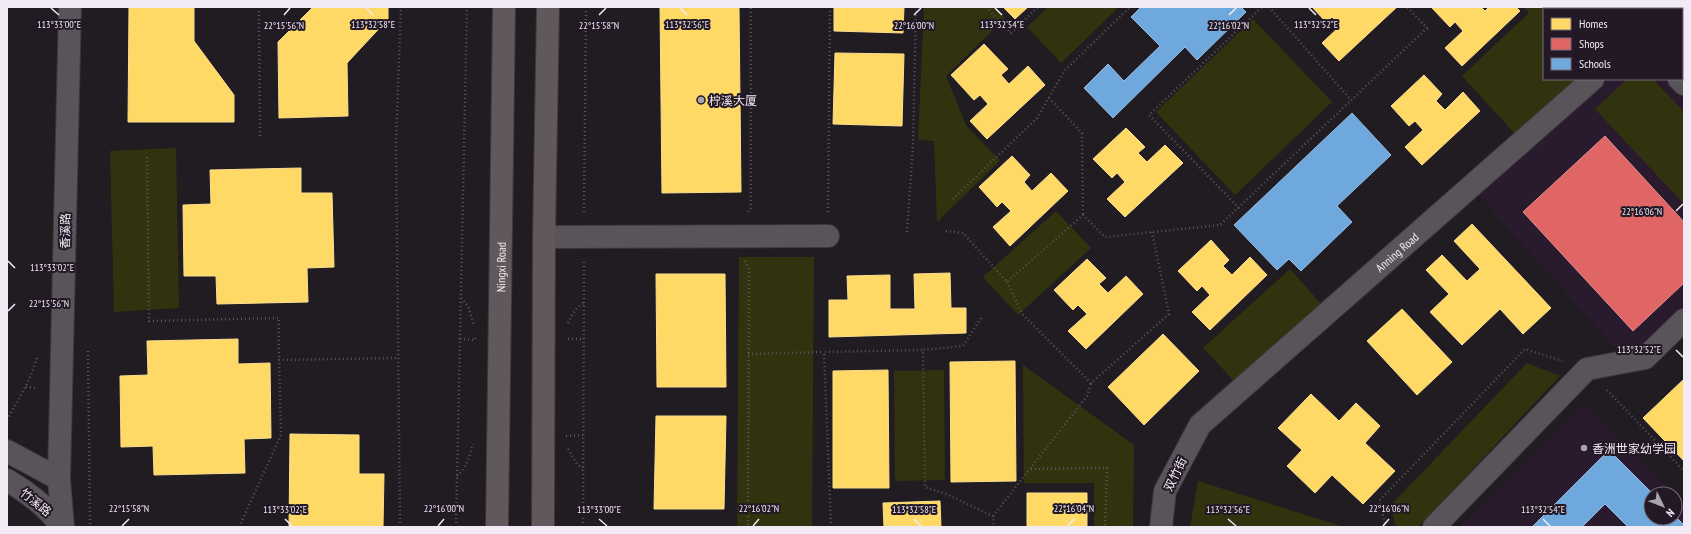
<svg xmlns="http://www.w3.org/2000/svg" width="1691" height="534" font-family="'PT Sans Narrow','Noto Sans SC',sans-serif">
  <rect width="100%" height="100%" fill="#211c22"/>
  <path fill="#291b2d" d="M1608 79H1665L1684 100V336L1640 375 1479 196Z
    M1584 403 1673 494H1651V518H1675V496L1684 505V527H1461Z"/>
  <path fill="#30330d" d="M924 7H994L1005 18 946 76 966 125 1000 161 937 222 934 141 918 140Z
    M1048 7H1119L1061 63 1027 27Z
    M1524 7H1600L1602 9H1544V79H1583L1518 137 1462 76 1529 13Z
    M1253 19 1332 102 1235 195 1156 112Z
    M1627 79H1653L1684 112V204L1595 109Z
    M176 148 179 308 114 312 110 151Z
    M1056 211 1091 248 1018 315 983 277Z
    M739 257H814L812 527H737Z
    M1290 269 1323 306 1237 384 1203 348Z
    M1527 363 1560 376 1418 527H1396L1390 506Z
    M1023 365 1134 445 1133 527H1094V483H1024Z
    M944 370 945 480 895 481 894 371Z
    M1198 481 1344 527H1190Z"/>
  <path fill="#ffd966" stroke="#fbde91" d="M129 7H194V41L234 95V122H128Z
    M313 7H388V19L347 63 348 116 279 118 278 42Z
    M660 7H739L741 192 662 193Z
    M834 7H904L903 33 834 31Z
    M1003 7H1028L1015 19Z
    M1312 7H1397L1339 61 1322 43 1340 26 1332 17 1326 22Z
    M1431 7H1481L1485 11 1489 7H1516L1520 11 1462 66 1445 48 1463 31 1455 22 1450 27Z
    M984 44 1008 69 1001 75 1009 84 1028 66 1045 85 987 139 970 121 988 104 980 95 974 100 951 75Z
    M835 53 904 54 902 126 833 124Z
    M1424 75 1442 94 1436 101 1445 110 1463 92 1480 111 1422 165 1405 147 1423 130 1415 121 1409 126 1391 106Z
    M1126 128 1145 147 1138 153 1147 162 1165 145 1183 163 1125 217 1107 199 1125 182 1117 173 1112 178 1093 159Z
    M1012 156 1030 175 1024 182 1032 191 1051 173 1068 191 1010 246 993 227 1011 211 1002 202 997 207 979 187Z
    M301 168V193H332L334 267 307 268 308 302 217 304 216 276H184L183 205 211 204 210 170Z
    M1472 224 1551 308 1523 334 1500 309 1462 345 1430 312 1449 294 1426 270 1442 255 1467 281 1480 269 1454 241Z
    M1211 240 1229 260 1223 266 1232 275 1250 257 1267 275 1210 330 1192 312 1210 295 1202 286 1197 291 1178 271Z
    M1087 259 1106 278 1099 284 1108 293 1126 276 1143 294 1086 349 1068 331 1087 314 1078 305 1073 310 1054 290Z
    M950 273 951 308H966V333L829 337V300H848L847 276 890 275V309H915L914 274Z
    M656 274H725L726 387H657Z
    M1402 309 1452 362 1417 395 1367 341Z
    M1163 334 1199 371 1144 425 1108 387Z
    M238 339V364L270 363 271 438 244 439 245 473 154 475 153 446 121 447 120 376 148 375 147 341Z
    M1015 361 1016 481 951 482 950 362Z
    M888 370 889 488H833V371Z
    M1684 379V461L1643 418Z
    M1311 394 1339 421 1356 403 1380 426 1365 443 1395 471 1363 504 1332 475 1315 493 1287 466 1302 450 1278 428Z
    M656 416H726L724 509H654Z
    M290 434 359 435V474H384L383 527H289Z
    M1027 493H1087V527H1027Z
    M940 501 941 527H884L883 503Z"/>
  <path fill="#e06666" stroke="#e58e91" d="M1605 136 1684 222V283L1633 331 1523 212Z"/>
  <path fill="#6fa8dc" stroke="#96bce4" d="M1141 7H1241L1246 12 1197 60 1185 47 1113 118 1084 88 1108 64 1124 81 1160 46 1131 17Z
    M1352 113 1391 155 1337 206 1352 222 1301 271 1289 259 1277 270 1234 225Z
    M1609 450 1653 494H1651V518H1675V516L1684 525V527H1628L1605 504 1582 527H1532Z"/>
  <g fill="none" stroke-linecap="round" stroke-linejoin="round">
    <g stroke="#3c383d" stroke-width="24">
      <g id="minor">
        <path d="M1613 7 1615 9"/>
        <path d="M1669 9 1671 7"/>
        <path d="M1679 79 1684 84"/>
        <path d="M544 237 828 236"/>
        <path d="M7 451 59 479"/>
        <path d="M7 480C27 492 48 507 62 527"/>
        <path d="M63 527 59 479 70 7"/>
        <path id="s1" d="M1161 527 1165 491 1200 425 1593 79"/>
        <path d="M1434 527 1587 369 1645 358 1684 320"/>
      </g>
    </g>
    <g stroke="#3c383d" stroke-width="24">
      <g id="major">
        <path id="s2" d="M497 527 504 7"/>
        <path d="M543 527 544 237 548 7"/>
      </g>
    </g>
    <path stroke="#585459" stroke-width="2.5" stroke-dasharray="1 3" stroke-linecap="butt" d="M259 7 260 138
      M986 7 1011 33 1038 7
      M1269 7 1351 100
      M1049 98 1082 133 1083 215
      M147 157 149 321 279 318V360
      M953 199 1037 118 1065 70 1130 7
      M1239 208 1149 115 1262 7
      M584 212 586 7
      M748 212 751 208V7
      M828 212 830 7
      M946 231 963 233 1007 282 1083 215 1105 237 1220 225 1427 28 1407 7
      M907 232 913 145 916 7
      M745 261 749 269 748 527
      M1007 282 1023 315 1091 383 1169 314 1152 232
      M461 298 468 306 474 325
      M981 318 963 346 923 350 925 487 946 494 993 516 994 527
      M568 323C572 315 576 307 584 303
      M460 339 475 340V338
      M568 339H584
      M88 351 90 527
      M748 354 824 352
      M26 387 38 388
      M1607 390 1684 471
      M7 420C18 399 31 381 37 357
      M566 436 583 435
      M568 449 577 464 583 468
      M1031 469 1107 468 1105 527
      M457 476C466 468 470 456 473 444
      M993 516 1087 396 1091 383
      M239 527 281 435 279 360 398 358
      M400 527 396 142 401 7
      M456 527 467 7
      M583 527 584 259
      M831 527 824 352 923 350
      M1386 527 1379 501 1525 349 1562 361"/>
    <use href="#minor" stroke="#585459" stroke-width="22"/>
    <use href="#major" stroke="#60585a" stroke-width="22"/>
  </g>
  <path fill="none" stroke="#f2ebf5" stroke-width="1.5" d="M51 8 59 15M366 8 373 15M680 8 687 15M995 8 1002 15M1309 8 1316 15M284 15 290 8M599 15 606 8M914 15 921 8M1229 15 1236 8M1676 211 1683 204M8 261 15 268M8 311 15 304M1676 350 1683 357M285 519 292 526M599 519 607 526M914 519 921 526M1228 519 1236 526M1543 519 1550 526M122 526 129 519M438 526 444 519M753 526 759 519M1068 526 1074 519M1383 526 1389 519"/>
  <g fill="#a9a3ab" stroke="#231826" stroke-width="1.5">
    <circle cx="701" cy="100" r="4"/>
    <circle cx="1584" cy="448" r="4"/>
  </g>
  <g text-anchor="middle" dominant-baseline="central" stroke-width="4" stroke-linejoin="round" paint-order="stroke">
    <g font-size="12" fill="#f2ebf5" stroke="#231826" text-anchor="start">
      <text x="709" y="100">柠溪大厦</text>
      <text x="1592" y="448">香洲世家幼学园</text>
    </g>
    <g font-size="12" fill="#f2ebf5" stroke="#231826">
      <text transform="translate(65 231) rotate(-89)">香溪路</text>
      <text stroke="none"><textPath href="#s1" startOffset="373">Anning Road</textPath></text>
      <text stroke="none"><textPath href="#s2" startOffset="260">Ningxi Road</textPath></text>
      <text transform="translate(1175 474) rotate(-64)">双竹街</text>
      <text transform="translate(36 502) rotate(39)">竹溪路</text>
    </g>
  </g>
  <g font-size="10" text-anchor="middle" fill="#f2ebf5" stroke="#231826" stroke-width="4" stroke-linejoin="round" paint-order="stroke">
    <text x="373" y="28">113°32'58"E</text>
    <text x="1002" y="28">113°32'54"E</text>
    <text x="1316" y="28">113°32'52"E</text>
    <text x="59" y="28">113°33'00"E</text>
    <text x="687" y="28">113°32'56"E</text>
    <text x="284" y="29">22°15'56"N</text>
    <text x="599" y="29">22°15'58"N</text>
    <text x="914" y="29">22°16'00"N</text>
    <text x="1229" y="29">22°16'02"N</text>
    <text x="1642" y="215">22°16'06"N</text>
    <text x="52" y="271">113°33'02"E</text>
    <text x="49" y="307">22°15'56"N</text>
    <text x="1639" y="353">113°32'52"E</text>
    <text x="129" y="512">22°15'58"N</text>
    <text x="444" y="512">22°16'00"N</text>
    <text x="759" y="512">22°16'02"N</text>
    <text x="1074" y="512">22°16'04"N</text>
    <text x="1389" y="512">22°16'06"N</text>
    <text x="285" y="513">113°33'02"E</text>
    <text x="599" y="513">113°33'00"E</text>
    <text x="914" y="513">113°32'58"E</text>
    <text x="1228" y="513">113°32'56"E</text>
    <text x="1543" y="513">113°32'54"E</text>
  </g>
  <rect width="1691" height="534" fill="none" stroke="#f2ebf5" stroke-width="16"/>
  <rect x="1543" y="8" width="140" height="72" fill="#231826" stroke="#766c79"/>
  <rect x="1551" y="18" width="20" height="12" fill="#ffd966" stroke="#766c79"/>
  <text x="1579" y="28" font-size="12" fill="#f2ebf5">Homes</text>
  <rect x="1551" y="38" width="20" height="12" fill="#e06666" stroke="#766c79"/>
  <text x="1579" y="48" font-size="12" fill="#f2ebf5">Shops</text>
  <rect x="1551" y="58" width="20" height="12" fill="#6fa8dc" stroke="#766c79"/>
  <text x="1579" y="68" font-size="12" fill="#f2ebf5">Schools</text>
  <g transform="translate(1663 506) rotate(133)"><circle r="19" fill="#231826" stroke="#766c79"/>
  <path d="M0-3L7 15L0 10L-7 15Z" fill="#a9a3ab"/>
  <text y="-6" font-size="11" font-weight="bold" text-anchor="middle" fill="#f2ebf5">N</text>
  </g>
</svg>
